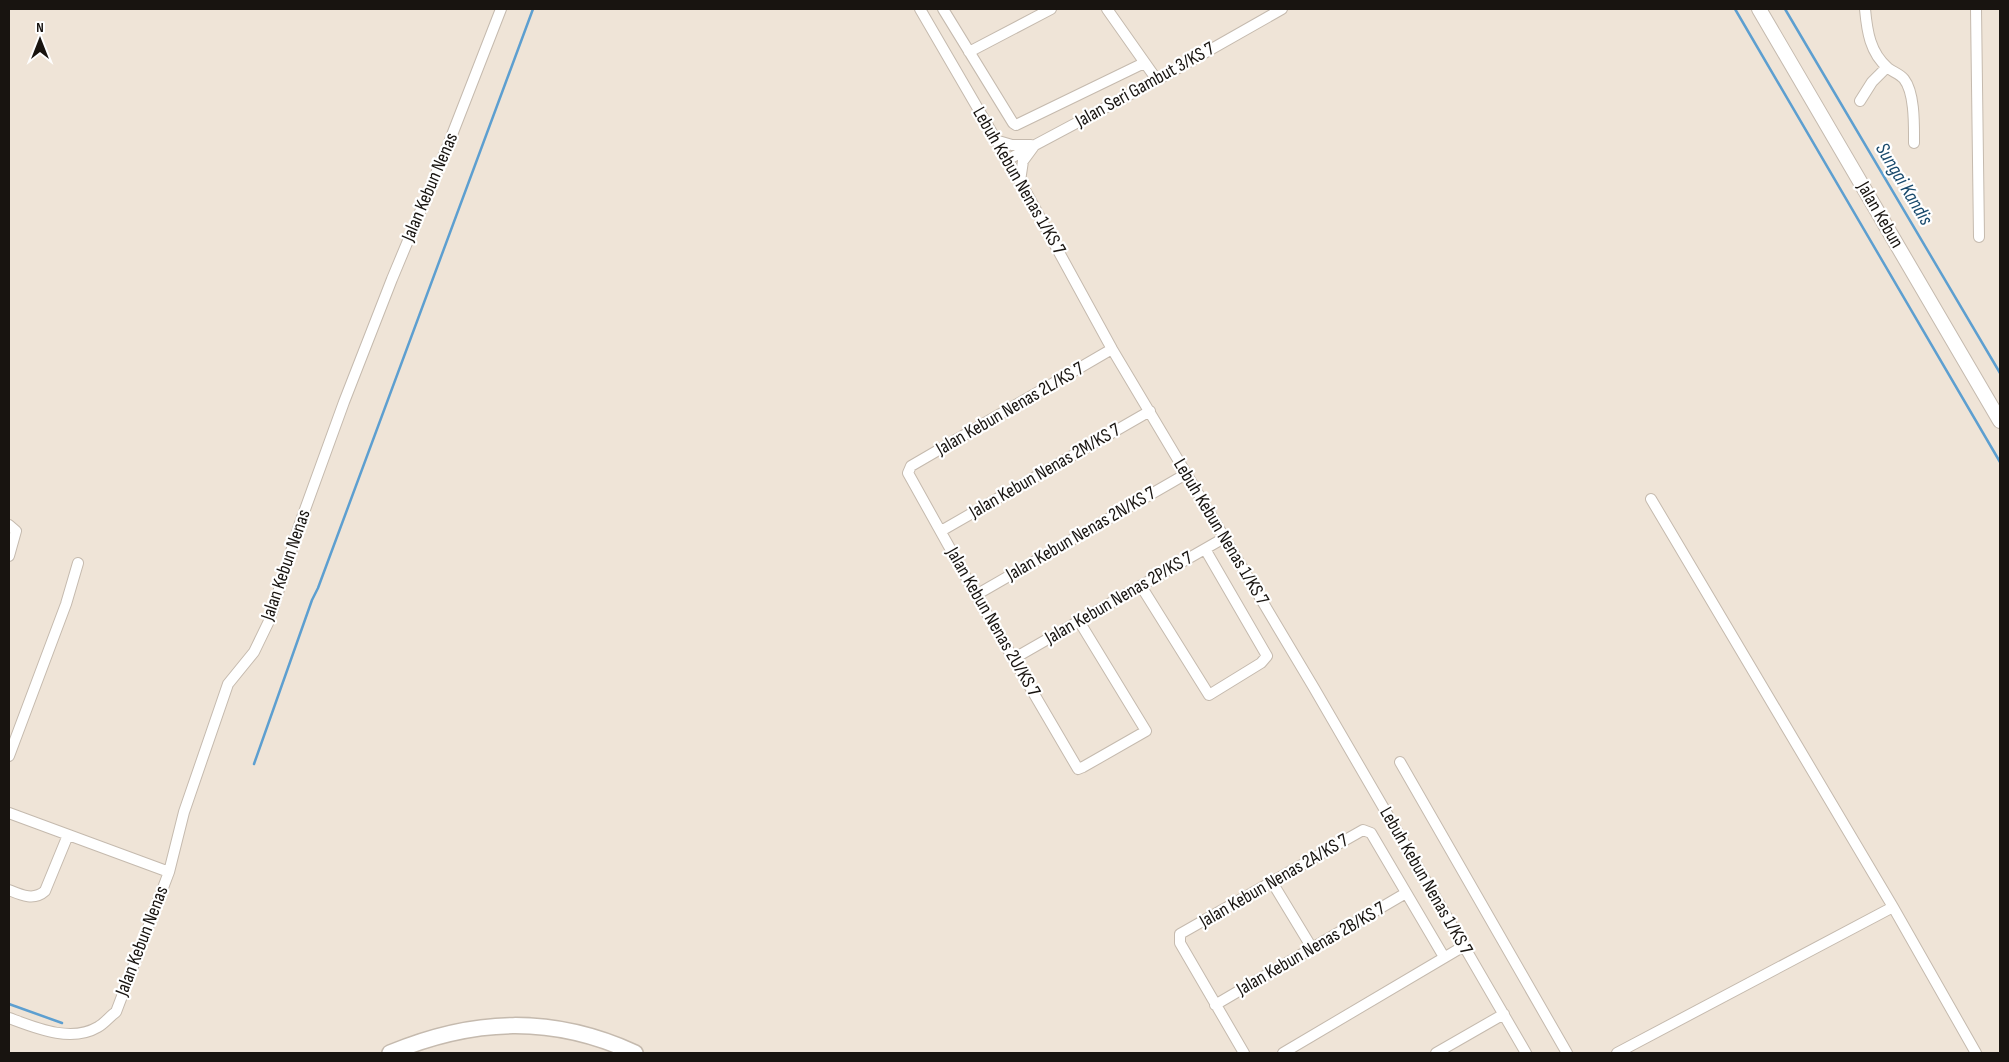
<svg xmlns="http://www.w3.org/2000/svg" width="2009" height="1062" font-family="'Sofia Sans Condensed',sans-serif">
  <rect width="100%" height="100%" fill="#efe4d7"/>
  <g fill="none" stroke-linecap="round" stroke-linejoin="round">
    <path stroke="#5d9fd0" stroke-width="2.5" d="M1735 9 2000 462
      M1785 9 2000 373
      M254 764 312 600 318 588 533 9
      M9 1004 62 1023"/>
    <g stroke="#c5baae" stroke-width="12">
      <path id="minor" d="M920 9 1020 181 1112 349 1314 688 1526 1053
        M943 9 1013 123 1016 125 1144 63
        M1107 9 1157 80
        M1865 9C1867 31 1870 53 1888 68 1893 72 1900 74 1904 79 1915 93 1914 126 1914 143
        M1976 9 1979 237
        M969 52 1051 9
        M1860 101 1872 82 1887 67
        M995 140 1012 145H1031
        M1007 160 1157 80 1282 9
        M1020 181 1023 161 1034 146
        M1651 499 1893 907 1976 1053
        M9 525 16 531 9 556
        M941 531 1150 411
        M1141 586 1209 695 1261 663 1267 656 1205 549
        M976 595 1186 474
        M1079 621 1146 731 1083 767 1078 769 976 595 908 473 911 466 1112 349
        M1013 659 1224 538
        M9 756 66 604 78 563
        M1400 762 1567 1053
        M9 813 169 872
        M1272 882 1312 948
        M9 890C21 895 34 901 45 891L68 835
        M1215 1005 1406 893
        M9 1018C36 1028 71 1043 98 1027 105 1023 110 1016 116 1012L169 872 184 812 228 684 254 652 269 621 299 526 344 402 392 279 450 140 501 9
        M1244 1053 1180 943V934L1363 830 1371 833 1444 957
        M1283 1053 1464 946
        M1436 1053 1504 1014
        M1617 1053 1893 907"/>
    </g>
    <g stroke="#c5baae" stroke-width="16">
      <path id="major" d="M1759 9 2000 421"/>
    </g>
    <g stroke="#c5baae" stroke-width="18">
      <path id="highway" d="M390 1053C474 1018 552 1015 635 1053"/>
    </g>
    <use href="#minor" stroke="#fff" stroke-width="10"/>
    <use href="#major" stroke="#fff" stroke-width="14"/>
    <use href="#highway" stroke="#fff" stroke-width="15"/>
  </g>
  <g text-anchor="middle" dominant-baseline="central" stroke-width="4.5" stroke-linejoin="round" paint-order="stroke">
    <g font-size="19" fill="#181410" stroke="#fff">
      <text transform="translate(1145 85) rotate(-29)">Jalan Seri Gambut 3/KS 7</text>
      <text transform="translate(1019 181) rotate(60)">Lebuh Kebun Nenas 1/KS 7</text>
      <text transform="translate(430 187) rotate(-67)">Jalan Kebun Nenas</text>
      <text transform="translate(1880 215) rotate(60)">Jalan Kebun</text>
      <text transform="translate(1010 409) rotate(-30)">Jalan Kebun Nenas 2L/KS 7</text>
      <text transform="translate(1045 471) rotate(-30)">Jalan Kebun Nenas 2M/KS 7</text>
      <text transform="translate(1221 532) rotate(59)">Lebuh Kebun Nenas 1/KS 7</text>
      <text transform="translate(1081 534) rotate(-30)">Jalan Kebun Nenas 2N/KS 7</text>
      <text transform="translate(286 565) rotate(-71)">Jalan Kebun Nenas</text>
      <text transform="translate(1119 598) rotate(-30)">Jalan Kebun Nenas 2P/KS 7</text>
      <text transform="translate(993 622) rotate(60)">Jalan Kebun Nenas 2U/KS 7</text>
      <text transform="translate(1274 881) rotate(-30)">Jalan Kebun Nenas 2A/KS 7</text>
      <text transform="translate(1426 881) rotate(60)">Lebuh Kebun Nenas 1/KS 7</text>
      <text transform="translate(142 941) rotate(-69)">Jalan Kebun Nenas</text>
      <text transform="translate(1311 949) rotate(-30)">Jalan Kebun Nenas 2B/KS 7</text>
    </g>
    <g font-size="20" font-style="italic" fill="#194a6c" stroke="#fff">
      <text transform="translate(1904 184) rotate(59)">Sungai Kandis</text>
    </g>
  </g>
  <rect width="2009" height="1062" fill="none" stroke="#181410" stroke-width="20"/>
  <g transform="translate(40 40)" stroke="#ffffff" stroke-width="4" paint-order="stroke">
  <path d="M0-4L9 19L0 12L-9 19Z" fill="#181410"/>
  <text y="-8" font-size="14" font-weight="bold" text-anchor="middle" fill="#181410">N</text>
  </g>
</svg>
